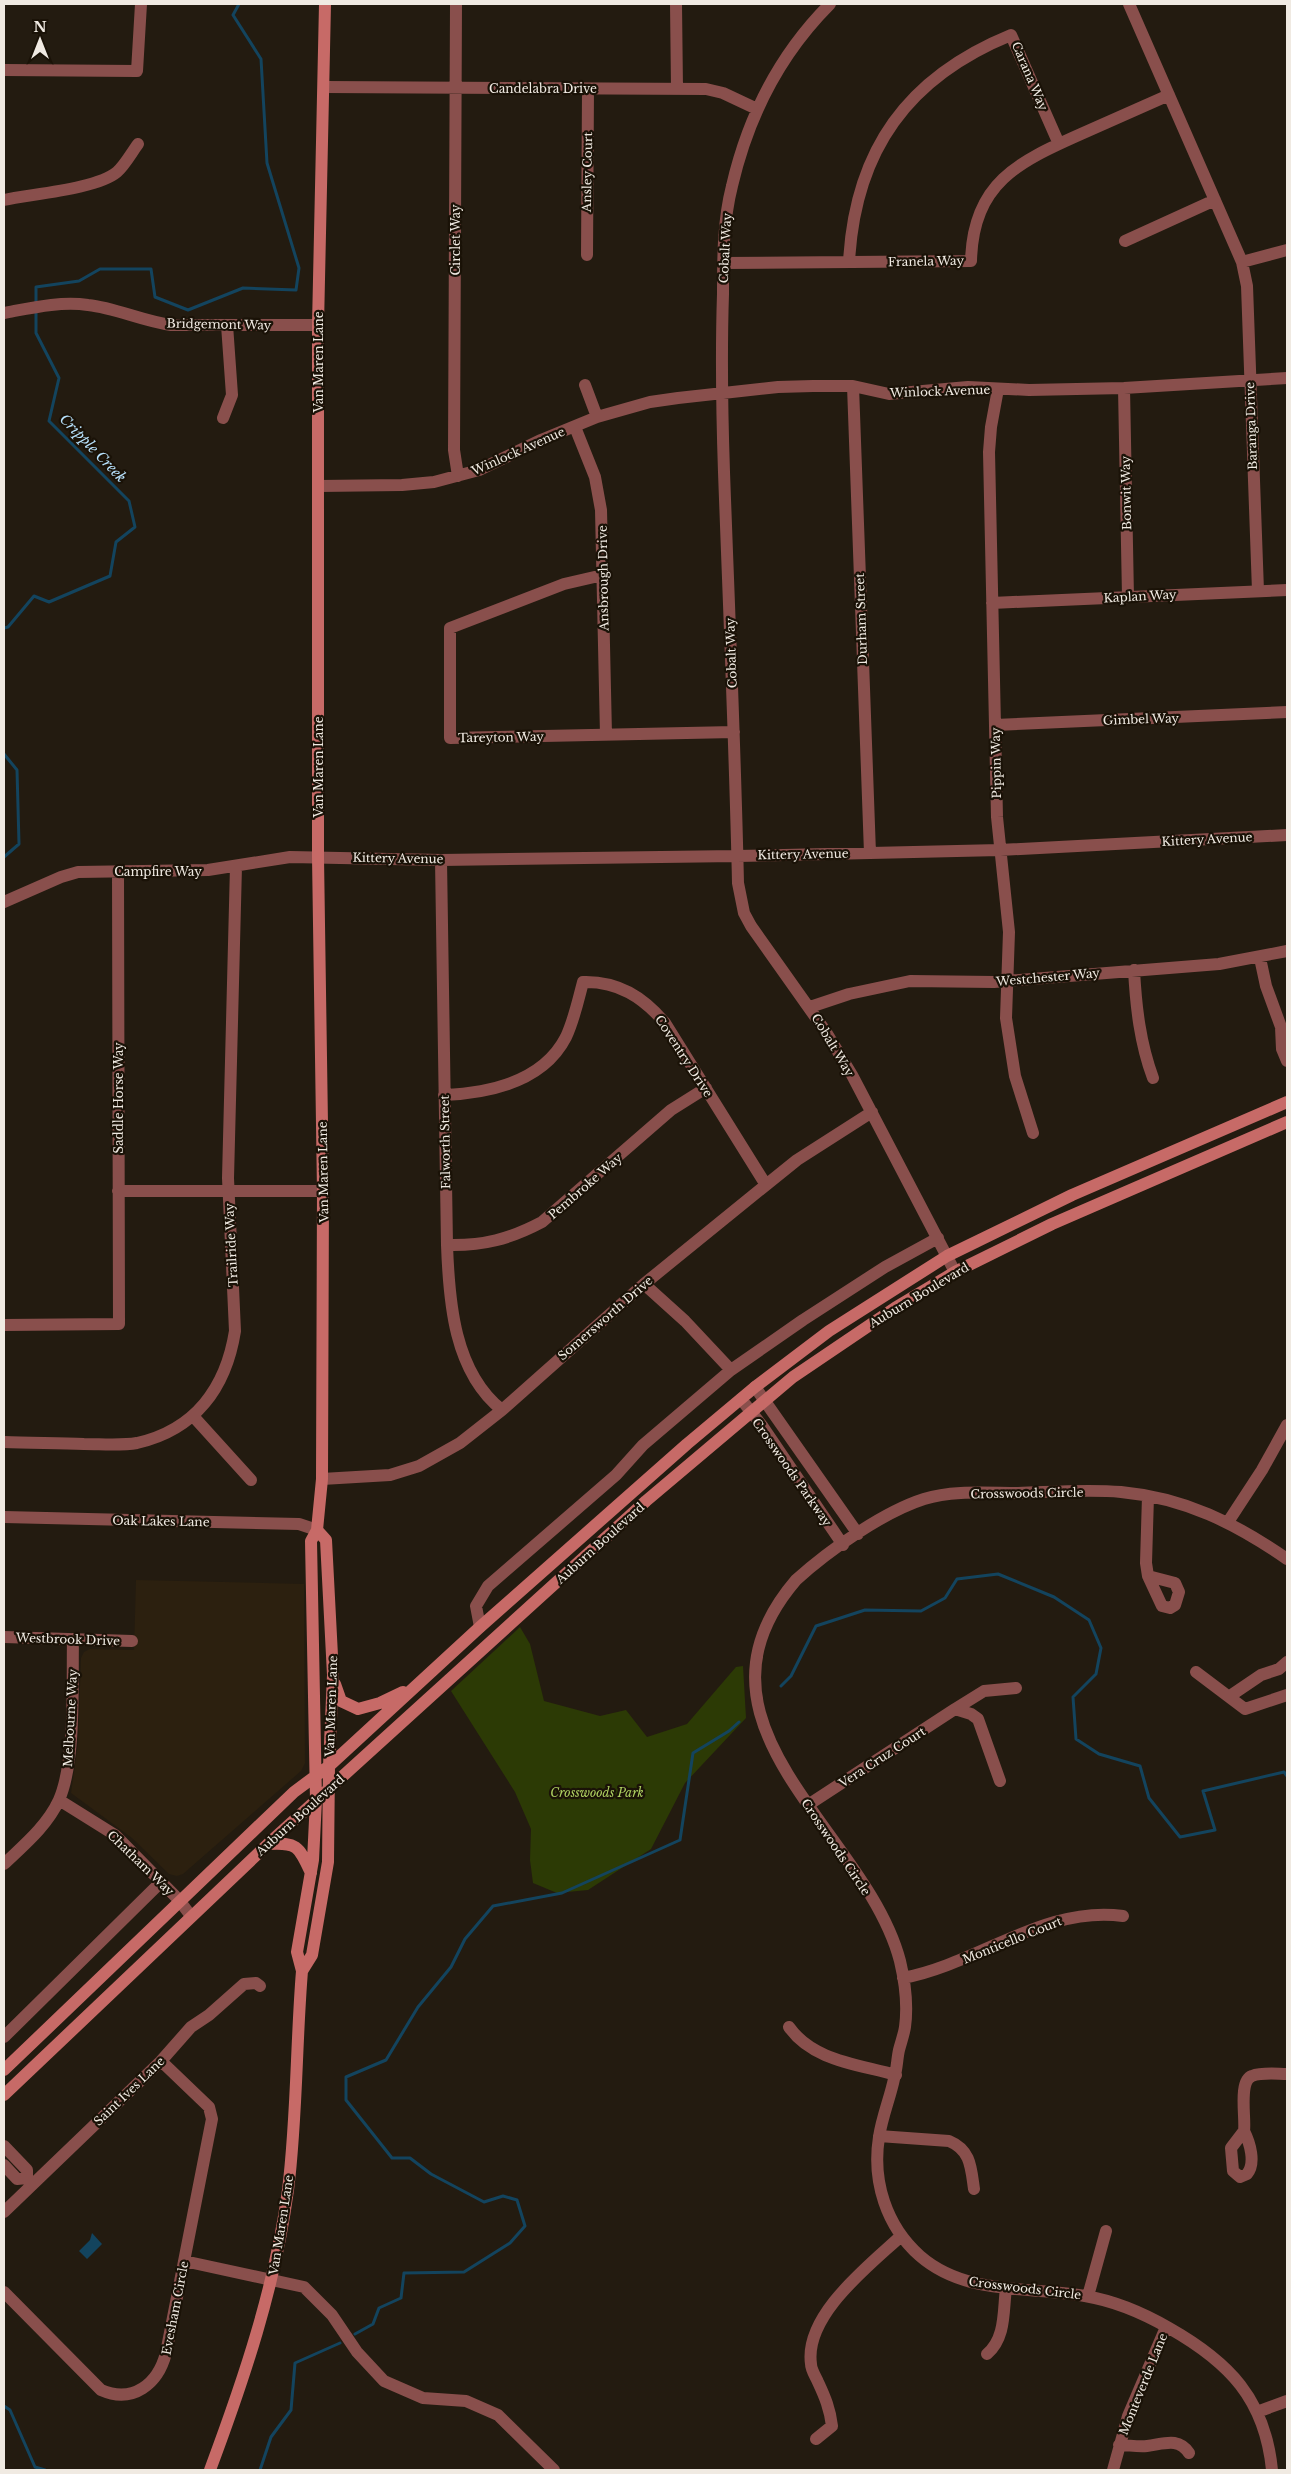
<svg xmlns="http://www.w3.org/2000/svg" width="1291" height="2474" font-family="'Libre Baskerville',serif">
  <rect width="100%" height="100%" fill="#231b10"/>
  <path fill="#2c200f" d="M136 1580 304 1584 305 1763 301 1771 183 1874 177 1876 169 1874 132 1838 71 1793 78 1744 81 1658 84 1652 90 1649 134 1650Z"/>
  <path fill="#2c3a05" d="M520 1627 530 1644 544 1701 600 1716 626 1710 647 1737 687 1724 736 1667 743 1666 746 1718 685 1783 651 1849 588 1890 557 1893 533 1883 530 1860 531 1829 515 1792 451 1691Z"/>
  <path fill="#13445e" d="M92 2233 102 2244 87 2259 79 2251 90 2240Z"/>
  <g fill="none" stroke-linecap="round" stroke-linejoin="round">
    <path stroke="#13445e" stroke-width="3" d="M36 305V287L79 281 100 269H151L155 297 188 310 243 288 296 290 299 268 267 163 261 59 233 15 239 4
      M4 628 8 627 34 596 49 602 110 576 116 542 135 527 129 501 49 421 59 378 36 333V311
      M4 754 17 770 19 844 4 857
      M781 1686 791 1676 816 1626 865 1610 921 1611 945 1598 957 1579 998 1574 1054 1597 1089 1620 1101 1648 1096 1674 1073 1697 1076 1739 1099 1754 1140 1766 1149 1798 1180 1837 1215 1830 1203 1791 1284 1772 1287 1776
      M355 2334 373 2324 379 2308 401 2298 404 2273 464 2272 510 2243 525 2226 517 2200 503 2196 484 2202 431 2174 410 2158H392L346 2100V2077L386 2060 418 2007 451 1967 465 1939 493 1906 562 1893 680 1840 693 1753 729 1731 739 1722
      M4 2406 10 2410 35 2467 45 2470
      M260 2470 271 2437 291 2410 295 2363 340 2343"/>
    <path stroke="#894f4c" stroke-width="12" d="M456 4 454 450 458 476
      M676 4 677 89
      M830 4C780 54 748 117 732 186 723 221 723 258 723 294 721 354 722 413 724 472 729 609 735 746 738 883L744 913 751 926 826 1032 852 1075 955 1272
      M1129 4 1242 262 1247 286 1258 591
      M4 70 137 71 141 4
      M324 87 706 89 723 93 757 109
      M4 200C31 194 97 189 117 172 125 165 132 152 138 144
      M1125 241 1215 200
      M587 255 588 89
      M849 262C855 150 908 77 1011 35L1059 144
      M1242 262 1287 250
      M723 263 971 261C973 183 1018 162 1081 134 1110 121 1139 108 1169 95
      M4 313C31 308 60 301 88 305 116 308 142 321 171 325H318
      M585 385 597 417
      M853 386 870 853
      M1124 388 1128 597
      M998 389 991 427 989 452 997 817 1009 932 1006 1018 1015 1076 1033 1133
      M223 418 232 395 227 325
      M575 427 595 477 601 510 606 735
      M319 486 402 485 434 482 479 470 541 440 597 417 650 402 678 398 778 387 813 386H853L889 394 968 387 1029 390 1124 388 1287 378
      M603 575 564 584 450 628V738L734 732
      M992 603 1287 590
      M995 725 1287 712
      M441 860 447 1245C449 1302 454 1372 502 1410
      M4 902 61 877 78 872 208 870 290 857 441 860 737 856 1000 850 1287 835
      M1260 958 1266 986 1281 1027 1282 1049 1287 1061
      M1134 970C1136 1007 1140 1043 1153 1078
      M810 1007 849 994 910 981 994 982 1219 964 1287 951
      M444 1095C490 1093 543 1082 566 1037 574 1020 578 1001 583 982 618 981 643 997 665 1023L766 1185
      M118 1191H323
      M447 1245C483 1246 510 1239 542 1222L671 1110 706 1088
      M644 1284 685 1321 731 1370
      M4 1325 119 1324 118 871
      M755 1387 858 1534
      M741 1399 763 1427 843 1545
      M193 1416 251 1480
      M4 1442C30 1443 57 1443 84 1444 101 1444 120 1446 137 1443 195 1430 226 1388 235 1331L228 1178 236 866
      M322 1479 390 1475 419 1466 460 1443 502 1410 644 1284 766 1185 797 1160 872 1112
      M1148 1496 1146 1563 1148 1576
      M4 1517 299 1524 317 1530
      M1228 1522 1262 1470 1287 1425
      M1148 1576 1175 1583 1179 1592 1175 1605 1170 1608 1162 1606Z
      M480 1627 476 1606 488 1586 616 1475 643 1445 731 1370 803 1320 885 1267 938 1238
      M4 1637 132 1641
      M1196 1672 1245 1709 1287 1695
      M1230 1696 1261 1675 1279 1669 1287 1662
      M955 1709 984 1691 1016 1688
      M59 1800 115 1835 179 1900 191 1916
      M808 1805 955 1709 971 1714 978 1719 1000 1781
      M4 1864C24 1845 47 1826 59 1800 76 1761 72 1683 73 1639
      M903 1978C978 1964 1045 1905 1123 1916
      M789 2027C813 2061 858 2064 896 2075
      M4 2037 161 1882
      M1244 2131C1250 2143 1256 2163 1247 2174L1240 2177 1233 2171 1231 2148Z
      M1244 2131C1246 2119 1238 2081 1252 2076 1262 2072 1277 2074 1287 2074
      M879 2136 949 2141C971 2150 971 2168 974 2189
      M4 2146 27 2170V2178L32 2185
      M4 2165 17 2179 27 2178
      M4 2212 161 2061 191 2027 209 2015 244 1984 256 1983 260 1986
      M184 2261 304 2287 332 2315 357 2352 384 2381 423 2398 466 2401 498 2415 554 2470
      M4 2292 101 2390C133 2404 158 2384 166 2353L212 2119 209 2107 161 2061
      M1088 2296 1106 2231
      M987 2354C1006 2338 1003 2311 1006 2288
      M1257 2412 1287 2401
      M816 2439 832 2426C830 2409 825 2397 818 2382 816 2377 811 2370 811 2364 804 2315 870 2265 901 2236
      M1119 2445C1128 2445 1138 2447 1147 2446 1164 2444 1178 2437 1189 2453
      M1113 2470 1128 2416 1166 2327
      M1272 2470C1265 2399 1229 2362 1169 2328 1143 2313 1115 2301 1085 2296 1029 2286 966 2296 920 2256 886 2226 872 2181 879 2137 882 2117 890 2098 894 2079 897 2069 897 2059 899 2050 901 2042 904 2034 905 2027 908 2005 905 1982 900 1961 866 1830 672 1725 796 1580 828 1551 883 1512 924 1499 953 1490 987 1493 1018 1493 1052 1492 1087 1489 1121 1492 1185 1498 1235 1523 1287 1559"/>
    <path stroke="#c76a67" stroke-width="12" d="M335 1684 341 1701 358 1709 380 1703 403 1692
      M268 1844C298 1842 299 1847 311 1873
      M302 1971 312 1955 328 1862 329 1766 333 1675 326 1540 317 1530
      M4 2070 294 1792 329 1766 480 1627 687 1444 755 1387 829 1331 947 1256 1072 1195 1287 1102
      M4 2095 268 1844 646 1501 793 1377 895 1308 955 1272 1052 1224 1287 1122
      M210 2470C244 2379 275 2287 288 2190 297 2118 296 2044 302 1971L297 1952 313 1860 316 1800 311 1541 317 1530 322 1479 323 1191 318 857V325L325 4"/>
  </g>
  <g text-anchor="middle" dominant-baseline="central" stroke-width="4.5" stroke-linejoin="round" paint-order="stroke">
    <g font-size="12" fill="#f0eae2" stroke="#1a1207">
      <text transform="translate(1030 76) rotate(67)">Carana Way</text>
      <text x="543" y="88">Candelabra Drive</text>
      <text transform="translate(587 172) rotate(-89)">Ansley Court</text>
      <text transform="translate(455 240) rotate(-90)">Circlet Way</text>
      <text transform="translate(725 248) rotate(-87)">Cobalt Way</text>
      <text transform="translate(926 261) rotate(-1)">Franela Way</text>
      <text transform="translate(219 324) rotate(1)">Bridgemont Way</text>
      <text transform="translate(318 362) rotate(-90)">Van Maren Lane</text>
      <text transform="translate(940 391) rotate(-2)">Winlock Avenue</text>
      <text transform="translate(1251 426) rotate(-92)">Baranga Drive</text>
      <text transform="translate(518 451) rotate(-24)">Winlock Avenue</text>
      <text transform="translate(1126 493) rotate(-91)">Bonwit Way</text>
      <text transform="translate(603 578) rotate(-91)">Ansbrough Drive</text>
      <text transform="translate(1140 596) rotate(-3)">Kaplan Way</text>
      <text transform="translate(861 619) rotate(-92)">Durham Street</text>
      <text transform="translate(731 653) rotate(-92)">Cobalt Way</text>
      <text transform="translate(1141 719) rotate(-2)">Gimbel Way</text>
      <text transform="translate(501 737) rotate(-1)">Tareyton Way</text>
      <text transform="translate(996 763) rotate(-91)">Pippin Way</text>
      <text transform="translate(318 767) rotate(-90)">Van Maren Lane</text>
      <text transform="translate(1207 839) rotate(-3)">Kittery Avenue</text>
      <text transform="translate(803 854) rotate(-1)">Kittery Avenue</text>
      <text transform="translate(398 858) rotate(1)">Kittery Avenue</text>
      <text x="158" y="871">Campfire Way</text>
      <text transform="translate(1048 977) rotate(-5)">Westchester Way</text>
      <text transform="translate(833 1045) rotate(59)">Cobalt Way</text>
      <text transform="translate(684 1056) rotate(57)">Coventry Drive</text>
      <text transform="translate(118 1098) rotate(-90)">Saddle Horse Way</text>
      <text transform="translate(445 1142) rotate(-91)">Falworth Street</text>
      <text transform="translate(323 1172) rotate(-91)">Van Maren Lane</text>
      <text transform="translate(585 1186) rotate(-41)">Pembroke Way</text>
      <text transform="translate(231 1245) rotate(-93)">Trailride Way</text>
      <text transform="translate(919 1295) rotate(-31)">Auburn Boulevard</text>
      <text transform="translate(605 1318) rotate(-41)">Somersworth Drive</text>
      <text transform="translate(792 1472) rotate(55)">Crosswoods Parkway</text>
      <text transform="translate(1027 1493) rotate(-1)">Crosswoods Circle</text>
      <text transform="translate(161 1521) rotate(1)">Oak Lakes Lane</text>
      <text transform="translate(600 1543) rotate(-42)">Auburn Boulevard</text>
      <text transform="translate(68 1639) rotate(2)">Westbrook Drive</text>
      <text transform="translate(331 1706) rotate(-88)">Van Maren Lane</text>
      <text transform="translate(70 1718) rotate(-87)">Melbourne Way</text>
      <text transform="translate(882 1757) rotate(-33)">Vera Cruz Court</text>
      <text transform="translate(300 1815) rotate(-42)">Auburn Boulevard</text>
      <text transform="translate(836 1847) rotate(56)">Crosswoods Circle</text>
      <text transform="translate(141 1863) rotate(44)">Chatham Way</text>
      <text transform="translate(1012 1940) rotate(-22)">Monticello Court</text>
      <text transform="translate(129 2091) rotate(-44)">Saint Ives Lane</text>
      <text transform="translate(281 2225) rotate(-81)">Van Maren Lane</text>
      <text transform="translate(1025 2288) rotate(7)">Crosswoods Circle</text>
      <text transform="translate(175 2308) rotate(-79)">Evesham Circle</text>
      <text transform="translate(1143 2384) rotate(-68)">Monteverde Lane</text>
    </g>
    <g font-size="12" font-style="italic" fill="#adcf60" stroke="#1a1207">
      <text x="597" y="1792">Crosswoods Park</text>
    </g>
    <g font-size="14" font-style="italic" fill="#b8e2fd" stroke="#1a1207">
      <text transform="translate(93 448) rotate(46)">Cripple Creek</text>
    </g>
  </g>
  <rect width="1291" height="2474" fill="none" stroke="#f0eae2" stroke-width="10"/>
  <g transform="translate(40 40)" stroke="#1a1207" stroke-width="4" paint-order="stroke">
  <path d="M0-4L9 19L0 12L-9 19Z" fill="#f0eae2"/>
  <text y="-8" font-size="14" font-weight="bold" text-anchor="middle" fill="#f0eae2">N</text>
  </g>
</svg>
